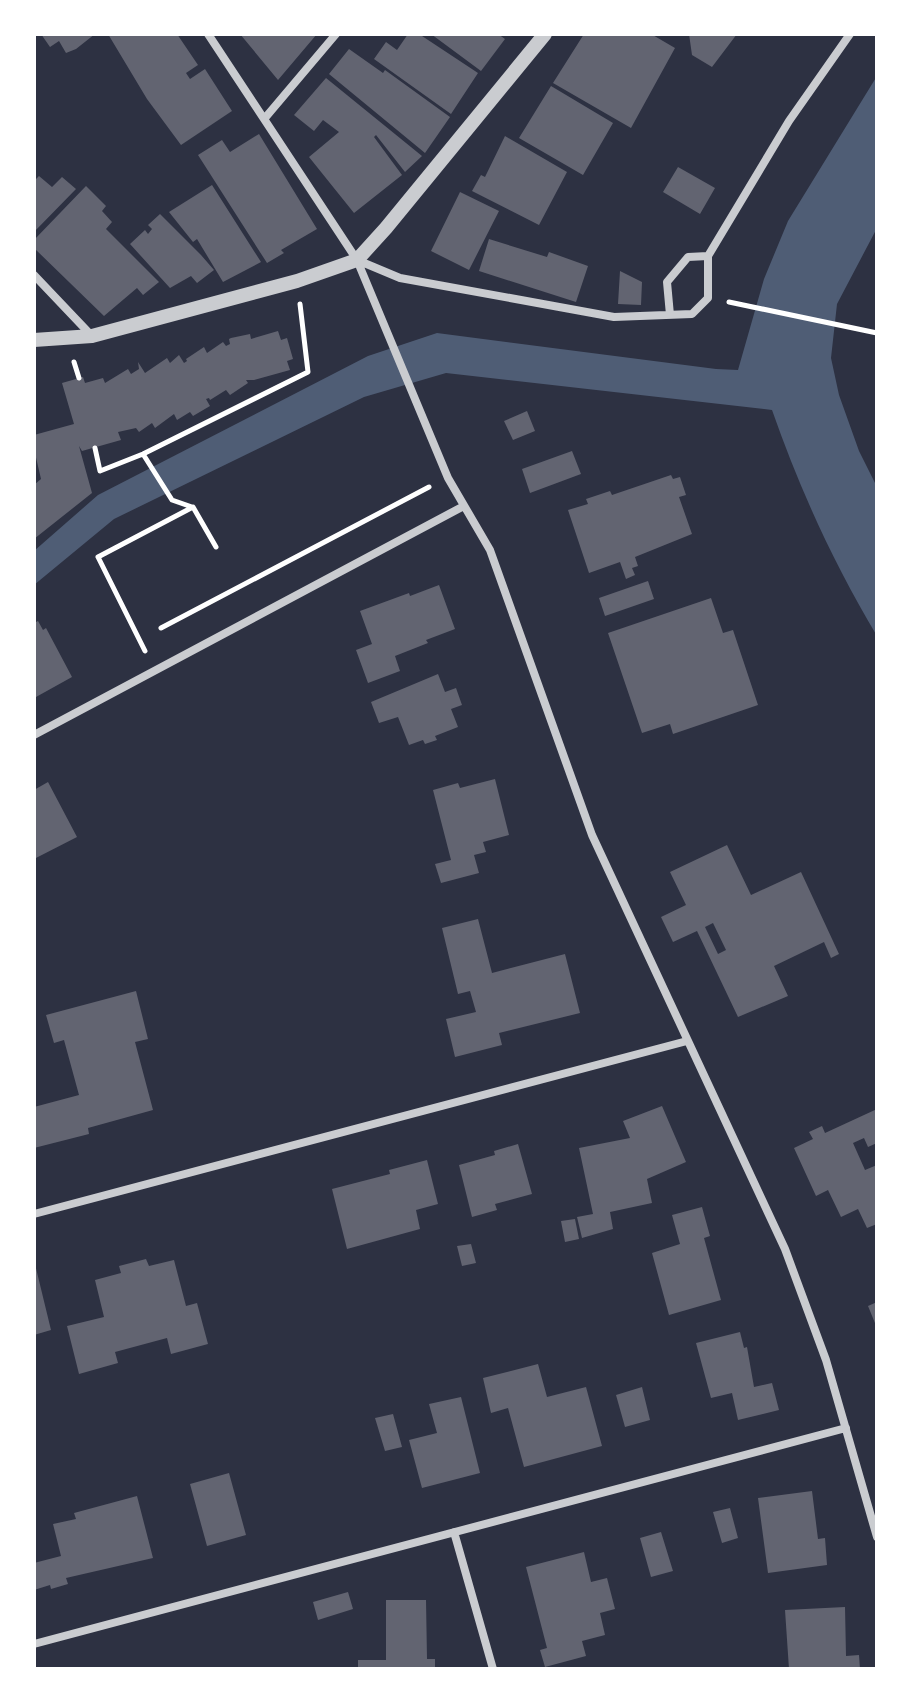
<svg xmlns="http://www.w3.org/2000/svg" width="911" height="1703" font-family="'Space Grotesk',sans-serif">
  <rect width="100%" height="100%" fill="#2d3142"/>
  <path fill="#4f5d75" d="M877 76V228L837 304 831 358 839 395 859 451 877 487V636C834 564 800 490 772 410L446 373 364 397 114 519 34 585V551L98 495 368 356 437 333 716 369 738 370 764 279 788 221Z"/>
  <path fill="#626471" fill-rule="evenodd" d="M41 34H95L76 49 66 53 59 41 50 47Z
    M108 34H177L198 65 186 73 190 79 205 69 232 111 181 145 147 99Z
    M240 34H317L278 80Z
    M408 34H419L478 73 451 114 374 59 386 42 397 50Z
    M431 34H498L505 39 481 71Z
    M584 34H651L675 48 631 128 553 83Z
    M689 34H737L712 67 692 55Z
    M349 49 383 73 385 70 450 117 425 153 329 74Z
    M326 78 422 156 405 172 376 135 374 137 402 175 354 213 309 157 339 132 323 120 314 131 294 115Z
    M551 86 613 123 583 175 519 138Z
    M259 134 317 229 281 250 284 253 267 263 198 155 222 140 230 152Z
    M505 136 567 172 539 225 472 191 481 175 485 177Z
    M678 167 715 188 700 214 663 192Z
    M39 176 52 187 62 177 76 189 34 232V181Z
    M212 185 261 262 223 282 197 239 193 242 169 212Z
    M86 186 106 206 102 211 112 222 106 229 159 282 143 295 137 288 104 316 34 248V240Z
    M460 192 499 211 469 270 431 251Z
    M160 214 201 255 214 270 197 283 191 276 170 288 130 244 145 230 148 234 152 229 148 225Z
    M489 239 547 257 549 252 588 266 576 302 479 271Z
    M620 271 642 282 641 305 618 304Z
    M278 331 281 340 287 338 293 359 287 361 290 370 254 380H246L248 383 230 395 226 390 210 400 209 398 206 399 210 406 193 416 190 412 177 420 174 414 155 428 152 423 139 432 136 428 118 432 121 440 82 451 79 446 92 493 34 539V485L41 479 34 449V435L74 424 62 383 83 377 85 383 103 378 105 383 128 369 131 374 139 369 138 362 145 373 167 358 170 363 179 355 184 363 187 361 186 359 204 347 207 353 223 342 226 346 230 344 229 339 231 338 250 334 251 339Z
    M527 411 535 431 513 440 504 421Z
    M572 451 581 474 530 493 522 469Z
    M671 475 673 479 680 477 686 495 679 497 692 534 635 557 638 566 632 568 635 575 626 579 620 562 589 573 568 510 588 504 586 499 610 491 612 495Z
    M648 581 654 599 605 616 599 598Z
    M439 585 455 629 426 640 428 643 395 656 400 671 368 683 356 650 372 644 360 611 409 593 410 596Z
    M711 598 723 633 733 630 758 705 673 734 670 724 642 733 608 633Z
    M38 621 43 630 46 628 72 677 36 697 34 623Z
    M438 674 445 692 456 688 462 705 451 709 458 727 435 736 437 740 425 744 423 740 409 745 398 717 379 723 371 702Z
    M495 779 509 835 483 842 486 852 474 855 479 873 441 883 435 864 451 860 433 790 458 783 460 788Z
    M48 782 77 837 34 859V790Z
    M727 845 751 895 801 872 839 954 831 958 824 942 774 966 788 996 738 1017 697 931 673 942 661 917 686 905 670 872ZM713 923 726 950 718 954 705 927Z
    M478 919 492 973 565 954 580 1013 499 1033 502 1045 455 1057 446 1019 476 1012 470 991 458 994 442 928Z
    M136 991 148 1039 135 1042 153 1110 88 1128 89 1134 34 1148V1107L79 1095 64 1040 54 1043 46 1015Z
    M662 1106 686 1162 647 1179 652 1203 610 1212 613 1229 582 1238 577 1217 593 1214 579 1148 630 1138 623 1121Z
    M877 1109V1143L868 1147 864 1138 853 1143 865 1170 877 1165V1224L867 1228 858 1209 841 1217 828 1190 816 1196 794 1148 813 1139 809 1132 822 1126 825 1133Z
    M518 1144 532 1194 495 1204 497 1210 472 1217 459 1165 495 1155 494 1151Z
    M427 1160 438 1204 416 1210 420 1229 347 1249 332 1189 390 1174 389 1170Z
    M702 1207 710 1236 704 1238 721 1300 669 1315 652 1253 680 1244 672 1215Z
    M575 1219 579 1239 565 1242 561 1221Z
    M471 1244 476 1263 462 1266 457 1246Z
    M146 1259 149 1266 174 1260 186 1306 197 1303 208 1344 171 1354 167 1338 115 1352 118 1363 79 1374 67 1326 104 1317 95 1280 121 1273 119 1266Z
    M34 1260 51 1330 34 1335Z
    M877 1302V1328L868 1306Z
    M740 1332 744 1348 747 1347 754 1387 772 1383 779 1410 738 1420 732 1393 711 1398 696 1343Z
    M538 1364 547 1397 586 1387 602 1446 524 1467 508 1408 491 1413 483 1378Z
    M642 1387 650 1420 625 1427 616 1395Z
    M461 1397 480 1473 422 1488 409 1440 437 1433 429 1404Z
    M393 1414 402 1447 385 1451 375 1418Z
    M229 1473 246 1535 207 1546 190 1484Z
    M812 1491 818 1539 825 1538 827 1565 768 1573 758 1498Z
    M137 1496 153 1558 66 1578 68 1584 51 1589 50 1585 34 1590V1563L61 1556 53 1524 76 1519 74 1513Z
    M730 1508 738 1538 722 1543 713 1512Z
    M661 1532 673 1571 651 1577 640 1538Z
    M584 1552 591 1582 607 1578 615 1609 600 1613 605 1635 582 1641 586 1656 545 1667 540 1650 547 1648 526 1567Z
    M348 1592 353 1609 318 1620 313 1602Z
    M386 1600H426L427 1659H435V1669H358V1660H386Z
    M845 1607 846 1656 859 1655 860 1669H789L785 1610Z"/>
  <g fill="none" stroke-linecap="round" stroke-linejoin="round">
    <path stroke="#fff" stroke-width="5" d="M729 302 877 333
      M74 362 79 378
      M95 448 100 471 143 454 308 372 300 304
      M143 454 172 500 192 507
      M161 628 429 487
      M145 651 98 557 193 507 216 547"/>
    <path stroke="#caccd0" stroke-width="8" d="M208 34 357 260 448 478 490 550 592 835 785 1249 826 1360 877 1537
      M265 118 336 34
      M357 260 400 278 614 317 692 314 708 298V256L789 121 850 34
      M34 275 91 335
      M670 315 667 282 688 257 708 256
      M34 735 462 507
      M34 1214 687 1041
      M454 1532 493 1669
      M34 1644 846 1428"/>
    <path stroke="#caccd0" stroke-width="14" d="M34 340 92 336 297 281 357 260 386 228 545 34"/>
  </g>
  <rect width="911" height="1703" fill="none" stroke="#ffffff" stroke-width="72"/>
</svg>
